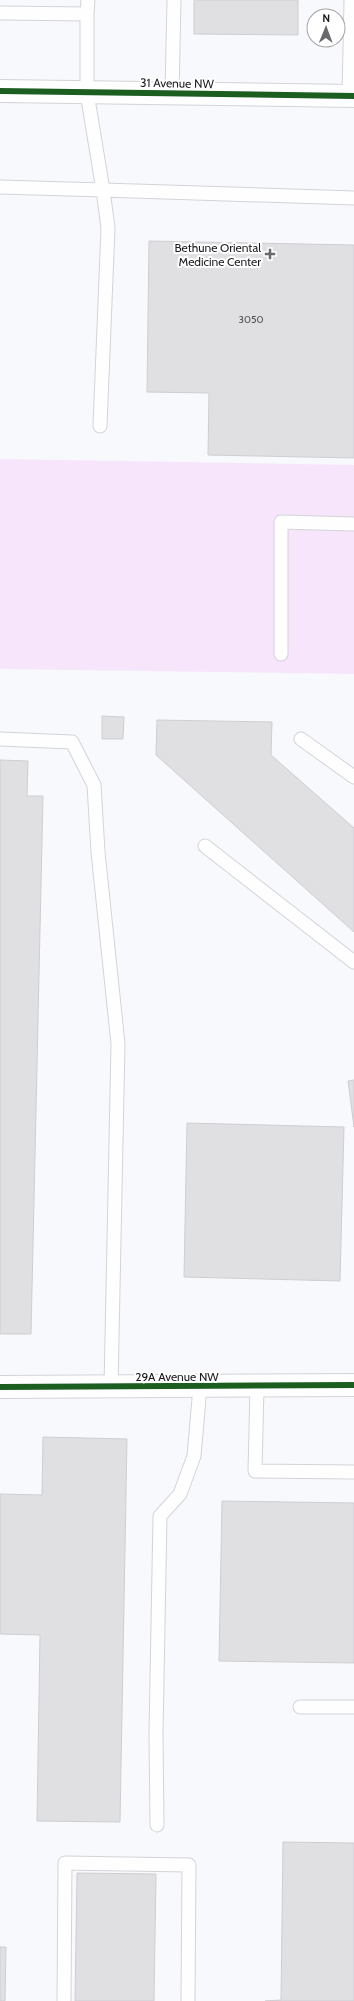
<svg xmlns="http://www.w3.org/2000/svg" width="354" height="2001" font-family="Cabin,sans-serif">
  <rect width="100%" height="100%" fill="#f8f9fd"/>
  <path fill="#f7e5fb" d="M0 459 354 465V674L0 669Z"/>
  <path fill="#e0e0e3" stroke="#ceced2" d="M194 0H298V35L194 34Z
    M149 241 354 245V458L208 455 209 393 147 392Z
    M102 716 124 717 123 739H102Z
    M157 720 272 722 271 755 354 828V932L156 755Z
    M0 760 28 761 27 796H43L31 1334H0Z
    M354 1080V1127L348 1081Z
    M187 1123 344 1127 340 1281 184 1277Z
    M43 1437 127 1439 120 1822 37 1821 40 1635 0 1634V1494L42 1495Z
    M222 1501 354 1503V1663L219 1661Z
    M283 1842 354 1843V2001H265L281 2000Z
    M77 1873 156 1874 154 2001H75Z
    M0 1947H6L5 2001H0Z"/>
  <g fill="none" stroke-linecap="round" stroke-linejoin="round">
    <g stroke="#d3d4d8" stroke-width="15">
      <path id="service" d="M0 13 87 14V93L103 190 354 198
        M87 14 88 0
        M172 94 174 0
        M349 96 351 0
        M0 187 103 190 108 228 100 426
        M281 654V522L354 524
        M0 739 72 742 94 785 98 852 118 1044 111 1387
        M301 739 354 777
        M205 846 354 962
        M257 1387 255 1471 354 1472
        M300 1707H354
        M157 1825 156 1734 160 1516 180 1494 194 1456 200 1387
        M64 2001 65 1863 189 1865 188 2001"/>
    </g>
    <g stroke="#d3d4d8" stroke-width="24">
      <path id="minor" d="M0 91 354 96
        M0 1387 354 1385"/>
    </g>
    <use href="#service" stroke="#fefeff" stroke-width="13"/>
    <use href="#minor" stroke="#fefeff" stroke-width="22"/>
    <g stroke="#fff" stroke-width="8">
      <path id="cycleway" d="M0 91 354 96
        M0 1387 354 1385"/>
    </g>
    <use href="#cycleway" stroke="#1b5e20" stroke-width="6"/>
  </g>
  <path fill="#69696d" stroke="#fff" stroke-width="1.5" d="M268 248h4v4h4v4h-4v4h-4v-4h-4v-4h4z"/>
  <g text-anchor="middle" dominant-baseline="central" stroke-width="4" stroke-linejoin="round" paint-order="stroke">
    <g font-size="10" fill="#4d4d51">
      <text x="251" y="319">3050</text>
    </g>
    <g font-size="12" fill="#1c1c20" stroke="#fff">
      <text transform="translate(177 83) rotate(1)">31 Avenue NW</text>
      <text x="177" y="1376">29A Avenue NW</text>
    </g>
    <g font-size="12" fill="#1c1c20" stroke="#fff" text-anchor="end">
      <text x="261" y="247">Bethune Oriental<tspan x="261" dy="14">Medicine Center</tspan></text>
    </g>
  </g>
  <g transform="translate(326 28) rotate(1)"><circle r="19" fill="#ffffff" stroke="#a4a4a6"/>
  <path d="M0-3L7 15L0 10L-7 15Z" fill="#69696d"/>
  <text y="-6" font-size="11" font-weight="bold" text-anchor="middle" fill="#1c1c20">N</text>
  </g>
</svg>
